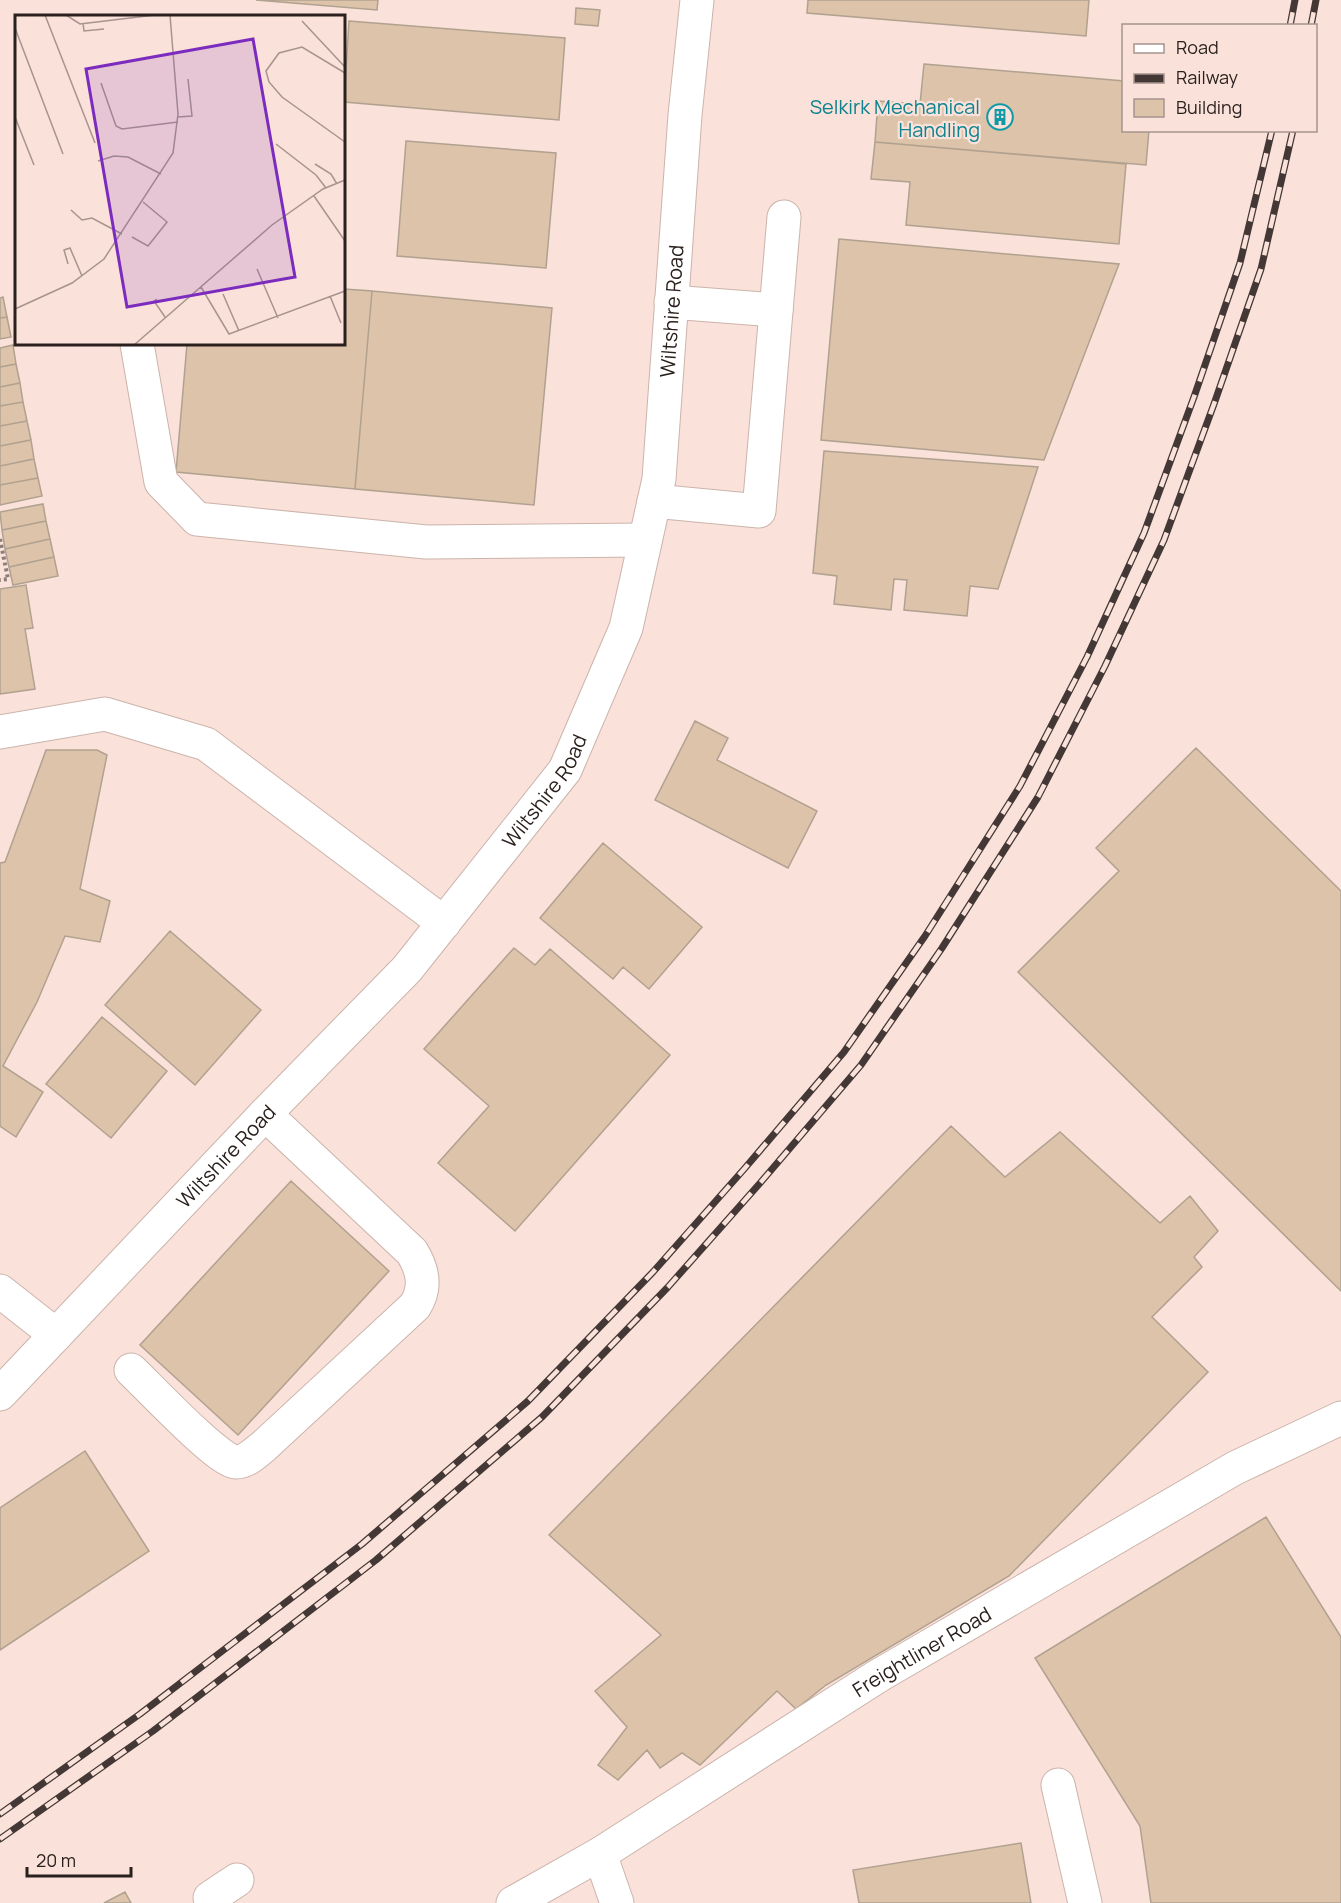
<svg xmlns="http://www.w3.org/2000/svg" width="1341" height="1903" font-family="Manrope,sans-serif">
  <rect width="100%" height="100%" fill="#fae1d9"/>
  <path fill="#ddc3a9" stroke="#b1a190" stroke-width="1.5" d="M256 0H378L377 10Z
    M808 0H1089L1086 36 807 13Z
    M576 8 600 10 598 26 575 24Z
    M349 21 565 38 559 120 344 102Z
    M924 64 1124 81V130H1149L1146 165 875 142 878 101 920 104Z
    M406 141 556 153 546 268 397 256Z
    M875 142 1126 164 1119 244 906 225 910 182 871 179Z
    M839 239 1119 264 1044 460 821 440Z
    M344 289 372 291 355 489 176 472 187 344H344Z
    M372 291 552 308 534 505 355 489Z
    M3 297 7 317 0 318V298Z
    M7 317 11 337 0 339V318Z
    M13 345 16 364 0 367V348Z
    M16 364 20 383 0 387V367Z
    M20 383 23 402 0 406V387Z
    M23 402 27 421 0 426V406Z
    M27 421 31 440 0 446V426Z
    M31 440 34 459 0 466V446Z
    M824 451 1038 467 998 589 970 586 967 616 904 610 907 580 894 579 891 610 834 604 837 576 813 573Z
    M34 459 38 478 0 485V466Z
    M38 478 42 496 0 505V485Z
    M43 504 46 521 2 530 0 512Z
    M46 521 50 539 5 549 2 530Z
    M50 539 54 557 9 567 5 549Z
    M54 557 58 576 13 585 9 567Z
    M26 585 33 628 25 629 35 689 0 694V589Z
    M695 721 728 738 717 760 817 811 788 868 655 800Z
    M1196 748 1341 891V1291L1018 972 1119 871 1096 848Z
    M46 750H97L107 755 80 889 110 901 100 942 65 936 37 1002 3 1066 43 1092 16 1137 0 1126V863L5 862Z
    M603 843 702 927 649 989 623 967 613 979 540 918Z
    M170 931 261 1010 195 1085 105 1005Z
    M514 948 535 965 550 949 670 1055 515 1231 438 1163 489 1106 424 1049Z
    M102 1017 167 1071 111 1138 46 1084Z
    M951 1126 1005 1177 1060 1132 1160 1223 1190 1196 1218 1231 1194 1257 1202 1267 1152 1317 1208 1372 1009 1576 826 1685 796 1709 777 1691 700 1765 682 1753 660 1768 647 1750 618 1780 598 1765 627 1727 595 1691 661 1635 549 1535Z
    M291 1181 389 1271 238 1435 140 1345Z
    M85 1451 149 1551 0 1650V1508Z
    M1266 1517 1341 1637V1903H1151L1140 1826 1035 1658Z
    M1021 1843 1031 1903H859L853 1870Z
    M125 1892 131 1903H104Z"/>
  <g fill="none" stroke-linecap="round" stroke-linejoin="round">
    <g stroke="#cbb4ab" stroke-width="35">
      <g id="minor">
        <path d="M671 302 776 310"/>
        <path d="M137 344 161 482 197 519 426 542 645 540"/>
        <path d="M654 501 759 511 784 217"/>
        <path d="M0 732 105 714 206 744 444 923"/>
        <path d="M0 1291 56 1335"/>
        <path d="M131 1370C148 1386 219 1462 236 1462 247 1462 256 1452 264 1446L415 1306C427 1287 423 1270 412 1252L265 1114"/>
        <path id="s1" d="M0 1394 265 1114 407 969 565 770 626 628 659 479 685 115 697 0"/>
        <path d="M1058 1785 1085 1903"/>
        <path d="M600 1854 617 1903"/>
        <path d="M212 1903 210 1898 237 1880"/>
        <path id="s2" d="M513 1903 600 1854 878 1676 1235 1468 1341 1418"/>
      </g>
    </g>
    <path stroke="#8e7e78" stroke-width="4" stroke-dasharray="3 3" stroke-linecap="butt" d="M0 539 8 579 0 580"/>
    <use href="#minor" stroke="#fff" stroke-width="33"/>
    <g stroke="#433835" stroke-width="7">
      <path id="rail" d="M1290 26 1295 0
        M1311 26 1316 0
        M0 1814 140 1714 362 1544 528 1401 653 1272 745 1168 844 1052 925 936 1020 786 1087 657 1144 533 1194 397 1240 263 1272 130
        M0 1839 153 1731 376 1560 542 1417 668 1287 761 1182 861 1065 942 948 1038 797 1105 666 1164 540 1214 404 1261 269 1293 130"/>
    </g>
    <use href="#rail" stroke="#fae1d9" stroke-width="4.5" stroke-dasharray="14" stroke-linecap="butt"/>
  </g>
  <defs>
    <g id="building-ring" transform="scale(1.35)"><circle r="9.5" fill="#fae1d9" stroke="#0f9aa8" stroke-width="1.5"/><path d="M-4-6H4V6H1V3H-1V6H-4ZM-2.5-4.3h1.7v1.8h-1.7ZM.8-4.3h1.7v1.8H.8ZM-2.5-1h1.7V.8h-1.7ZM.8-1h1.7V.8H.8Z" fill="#0f9aa8"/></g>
  </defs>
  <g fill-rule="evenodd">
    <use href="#building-ring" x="1000" y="117"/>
  </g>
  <g text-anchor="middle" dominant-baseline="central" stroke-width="4.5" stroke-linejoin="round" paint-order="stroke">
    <g font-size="20" fill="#0d838f" stroke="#fae1d9" text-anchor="end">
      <text x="980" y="106">Selkirk Mechanical<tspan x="980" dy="23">Handling</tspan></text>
    </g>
    <g font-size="20" fill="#2a211e" stroke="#fae1d9">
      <text stroke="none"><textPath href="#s1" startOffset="1318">Wiltshire Road</textPath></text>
      <text stroke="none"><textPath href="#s1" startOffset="814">Wiltshire Road</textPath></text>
      <text stroke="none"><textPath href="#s1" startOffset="328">Wiltshire Road</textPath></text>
      <text stroke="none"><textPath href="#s2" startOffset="480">Freightliner Road</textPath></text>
    </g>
  </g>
  <g transform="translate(15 15)">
    <rect width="330" height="330" fill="#fae1d9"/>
    <path fill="none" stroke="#a7948e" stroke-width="1.5" d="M30 0 80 128M51 0 65 9 140 0M287 6 330 52M68 8 69 16 89 14M0 13 48 139M330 58 287 32 264 38 251 56 254 67 267 82 330 127M86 68 101 111 107 114 163 107M0 102 19 150M163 102 177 101 173 64M261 129 301 160 311 173M83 146 99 141 113 142 146 159M300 149 316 159 322 169M299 181 330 226M56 195 67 205 77 203 107 219M117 222 133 231 152 207 128 187M53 249 49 235 55 233 67 261M242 254 263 303M186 272 214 319 330 276M208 279 224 316M315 281 326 308M142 284 139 286 150 302M0 294 57 268 89 244 158 138 163 99 155 0M119 330 257 210 308 174 330 165"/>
    <path fill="#7b2cbf" fill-opacity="0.15" stroke="#7b2cbf" stroke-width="3" d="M238 24 280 262 112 292 71 54Z"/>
    <rect width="330" height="330" fill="none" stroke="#2a211e" stroke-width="3"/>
  </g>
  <rect x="1122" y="24" width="195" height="108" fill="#fae1d9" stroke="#a7948e" stroke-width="1.5"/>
  <rect x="1134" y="44" width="30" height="9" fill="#ffffff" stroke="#a7948e" stroke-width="1.5"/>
  <text x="1176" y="54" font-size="18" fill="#2a211e">Road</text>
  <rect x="1134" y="74" width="30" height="9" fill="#433835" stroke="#a7948e" stroke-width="1.5"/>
  <text x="1176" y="84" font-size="18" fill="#2a211e">Railway</text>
  <rect x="1134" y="99" width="30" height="18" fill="#ddc3a9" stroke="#a7948e" stroke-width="1.5"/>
  <text x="1176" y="114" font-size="18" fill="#2a211e">Building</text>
  <path d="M27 1867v9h104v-9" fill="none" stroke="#2a211e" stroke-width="3"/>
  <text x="36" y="1867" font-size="18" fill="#2a211e" stroke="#fae1d9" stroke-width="4.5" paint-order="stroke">20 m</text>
</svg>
